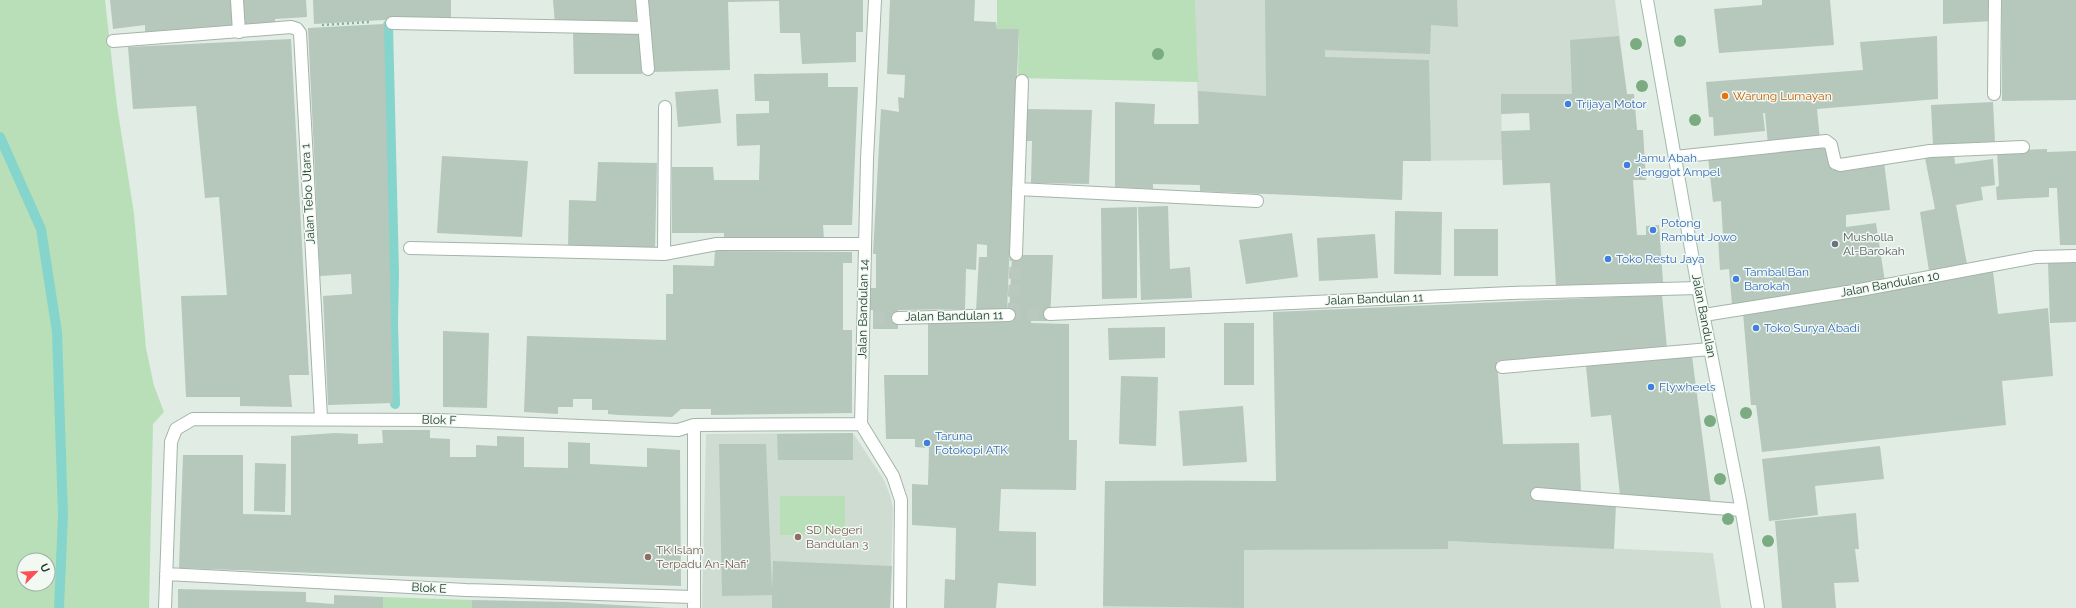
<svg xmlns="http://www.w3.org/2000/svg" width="2076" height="608" font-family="Raleway,sans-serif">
  <rect width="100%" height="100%" fill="#e1ece4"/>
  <path fill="#cfdcd2" d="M1195 0H1615L1627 94H1501L1502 160 1403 161 1402 200 1200 191Z
    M853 433 884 480 890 495 893 508 890 608H702L706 434Z
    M1190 480 1276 481 1450 486 1448 541 1713 553 1721 608H1103L1105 481Z"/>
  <path fill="#b8dfb8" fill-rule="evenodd" d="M0 0H105L117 106 134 214 146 348 154 386 164 412 153 424 149 608H0ZM24 560H48V584H24Z
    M997 0H1195L1198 82 1018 78 1019 29H997Z
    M780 496H845V535H780Z
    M383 597 472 600V608H383Z"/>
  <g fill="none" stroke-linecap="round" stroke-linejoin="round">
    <path stroke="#85d5cc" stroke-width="10" d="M388 25 394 273 393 322 395 404
      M0 137 41 229 57 332 63 515 59 608"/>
  </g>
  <path fill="#b6c7bc" d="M110 0H233L234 25 145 32V25L113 29Z
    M240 0H306L307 17 275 19V25L242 27Z
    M313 0H451V21L384 20 314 24Z
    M553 0H636L637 25 555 24Z
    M648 0H863V32H856V62L802 64 800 33H780L779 1 728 2 730 70 653 72Z
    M890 0H975L974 21 996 22 997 29H1019L1007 311H976L979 257H987V245L977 244 976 270 966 269 965 309 898 310V329H873V310H869L871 288H876V254H873L881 109 899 112 898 97 904 98 905 75 887 74Z
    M1265 0H1457L1458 27 1431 25 1430 54 1325 50V57L1429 60 1431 161H1403L1402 200 1200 191V185L1153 184V189L1115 187V102L1155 104 1154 124H1199L1198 91 1266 96Z
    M1762 0H1830L1834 45 1719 53 1714 9 1762 5Z
    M1943 0H1991L1992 21 1943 24Z
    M2002 0H2076V100L2002 101Z
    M384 24 393 403 328 405 323 296 352 294 351 274 320 276 308 28Z
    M640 31 642 74H574L573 32Z
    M1619 36 1627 94H1634L1637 130H1643L1646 180H1633L1637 235H1646V226L1659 225 1663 282 1556 286 1550 183 1503 185 1501 131 1530 130 1529 113 1501 114V94H1572L1570 40Z
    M1937 36 1938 99 1817 109 1820 140 1768 145 1765 113H1763L1765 131 1714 136 1713 117H1709L1706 82 1863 70 1860 42Z
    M291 39 309 375H289L292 407 240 406V397H186L181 296 227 295 219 197 205 198 196 106 133 109 128 47Z
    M828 73V87H858L852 225H823L824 239H724V233H672V167H713L714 180H759L760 145 737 146 736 114 769 113V101H755L754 74Z
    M718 89 721 123 678 127 675 92Z
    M1993 102 1995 142 1933 145 1931 105Z
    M1024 109 1092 110 1089 184 1031 183 1032 141H1023Z
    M1829 146 1832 170 1884 162 1890 210 1846 215V227L1876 223 1885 282 1732 305 1729 269 1720 270 1718 237 1723 236 1721 201 1713 202 1708 157Z
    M2047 149V152L2076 151V245H2060L2057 188H2049V197L1997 200 1996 187 1999 186 1997 151Z
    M1954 154 1955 164 1993 159 1995 185 1981 187 1983 200 1956 205 1967 264 1929 271 1920 212 1935 209 1925 158Z
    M442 156 528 161 522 237 437 233Z
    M598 162 657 163 655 250 568 247 569 200 596 201Z
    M1168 206 1170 269 1190 267 1192 298 1141 300 1138 207Z
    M1137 207V298L1102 299 1101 208Z
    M1395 211 1442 212 1441 275 1394 274Z
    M1454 229H1498V276H1454Z
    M1292 233 1298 277 1246 284 1239 240Z
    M1375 234 1378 278 1319 281 1317 238Z
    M715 251 852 252V263H843V330H852V413L711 415V409H681L672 417 618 415 608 414V410H592V399H573V407H558V414L524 412 527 336 666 340V294H673V265L714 266Z
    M1012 255H1053L1050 321H1031V323L1069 324V440H1077L1076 490 1001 489 999 531 1036 532V586L998 583 996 608H944L945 579 955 580 956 528 912 525V484L928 485 929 448 915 447V439H886L884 375H928V323L1009 315Z
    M2076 261V322L2050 323 2048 262Z
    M1993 271 1998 314 2048 308 2053 376 2002 381 2006 425 1762 452 1756 405H1751L1743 313Z
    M1662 295 1667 348 1497 361 1503 444 1579 443 1581 492 1533 490 1532 497 1616 504 1614 549 1448 541V549L1244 550V608L1103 606 1105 481H1276L1273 312Z
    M1224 323H1254V385H1224Z
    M1165 327V358L1109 360 1108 328Z
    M443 331 489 333 487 408 443 407Z
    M1692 356 1711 504 1620 495 1611 415 1591 417 1586 366Z
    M1121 376 1158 377 1156 446 1119 444Z
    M1243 406 1247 462 1183 466 1179 411Z
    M382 430H430V438L450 439V457H476V445L497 446V436L524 437V467L568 468V442L590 443V464L647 467V448L680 450 681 586 179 568 183 455H243V514L291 515V436L335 433 358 434V444L383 443Z
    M853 433V460H778L777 434Z
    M719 444H766L772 591 773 561 892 566 890 608H772V595L722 596Z
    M1880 446 1884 479 1815 486 1818 515 1769 521 1762 459Z
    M255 463 286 464 285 512 254 511Z
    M1856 513 1859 549H1855L1859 582 1834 583 1836 608H1782L1775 521Z
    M178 589 306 592V602L334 604V595L383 597V608H178Z
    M472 600 566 602 668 608H472Z"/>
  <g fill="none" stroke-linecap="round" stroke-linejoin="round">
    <path stroke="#bac9c0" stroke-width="12" stroke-dasharray="12 6" stroke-linecap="butt" d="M1009 315 1050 314
      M1013 315 1016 254
      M873 318H898"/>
    <g stroke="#a3b4aa" stroke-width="14">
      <path id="lane" d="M237 0 239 32
        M392 23 644 28
        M410 248 664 254 717 244H864
        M664 254 665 107
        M1502 367 1710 349
        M1537 494 1741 510"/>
    </g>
    <g stroke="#a3b4aa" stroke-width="14">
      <path id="street" d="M642 0 648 69
        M875 0 867 159 861 424 893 476 901 500 900 608
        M113 41 291 27 297 29 300 33 321 418
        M1994 94 1995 0
        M1675 157 1826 141 1831 145 1835 163 1840 165 1930 151 2023 147
        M1018 189 1257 201
        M1016 254 1022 81
        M1050 314 1511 293 1698 288
        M1704 315 1860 290 2036 257 2076 256
        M898 318 1009 315
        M166 574 466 590 693 597
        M165 608 171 442 176 429 193 419 438 420 678 430 694 425 861 424
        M694 608V425"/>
    </g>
    <g stroke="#a1bcac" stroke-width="14">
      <path id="secondary" d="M1647 0 1698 288 1740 501 1758 608"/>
    </g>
    <path stroke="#7fb294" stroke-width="2.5" stroke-dasharray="2 3" stroke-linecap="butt" d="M322 25 369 22"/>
    <use href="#lane" stroke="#fff" stroke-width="12"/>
    <use href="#street" stroke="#fff" stroke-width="12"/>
    <use href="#secondary" stroke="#fff" stroke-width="12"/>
  </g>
  <g fill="#7bac81">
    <circle cx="1680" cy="41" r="6"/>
    <circle cx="1636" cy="44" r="6"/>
    <circle cx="1158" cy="54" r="6"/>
    <circle cx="1642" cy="86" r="6"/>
    <circle cx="1695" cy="120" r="6"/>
    <circle cx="1746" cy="413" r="6"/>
    <circle cx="1710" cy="421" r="6"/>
    <circle cx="1720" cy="479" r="6"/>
    <circle cx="1728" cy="519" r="6"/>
    <circle cx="1768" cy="541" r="6"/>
  </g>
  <circle fill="#e8710a" stroke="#f2f9f3" stroke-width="1.5" cx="1725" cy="96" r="4"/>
  <g fill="#3f7fe0" stroke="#f2f9f3" stroke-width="1.5">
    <circle cx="1568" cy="104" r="4"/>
    <circle cx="1627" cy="165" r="4"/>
    <circle cx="1653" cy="230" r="4"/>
    <circle cx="1608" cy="259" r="4"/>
    <circle cx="1736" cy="279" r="4"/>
    <circle cx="1756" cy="328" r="4"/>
    <circle cx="1651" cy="387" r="4"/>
    <circle cx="927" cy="443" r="4"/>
  </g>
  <circle fill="#6b7280" stroke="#f2f9f3" stroke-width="1.5" cx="1835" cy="244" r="4"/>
  <g fill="#8d6e63" stroke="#f2f9f3" stroke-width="1.5">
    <circle cx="798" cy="537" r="4"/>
    <circle cx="648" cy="557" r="4"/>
  </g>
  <g text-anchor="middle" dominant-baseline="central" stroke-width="3" stroke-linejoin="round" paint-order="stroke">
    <g font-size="12" fill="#c56008" stroke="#f2f9f3" text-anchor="start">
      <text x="1733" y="96">Warung Lumayan</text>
    </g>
    <g font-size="12" fill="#366cbe" stroke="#f2f9f3" text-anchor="start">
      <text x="1576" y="104">Trijaya Motor</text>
      <text x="1635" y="158">Jamu Abah<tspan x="1635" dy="14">Jenggot Ampel</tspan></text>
      <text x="1661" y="223">Potong<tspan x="1661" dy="14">Rambut Jowo</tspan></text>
      <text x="1616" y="259">Toko Restu Jaya</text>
      <text x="1744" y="272">Tambal Ban<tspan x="1744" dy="14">Barokah</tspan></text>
      <text x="1764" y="328">Toko Surya Abadi</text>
      <text x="1659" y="387">Flywheels</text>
      <text x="935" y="436">Taruna<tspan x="935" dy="14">Fotokopi ATK</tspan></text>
    </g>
    <g font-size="12" fill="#203e2e" stroke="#f2f9f3">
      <text transform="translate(308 194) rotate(-93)">Jalan Tebo Utara 1</text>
      <text transform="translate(1890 284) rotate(-10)">Jalan Bandulan 10</text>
      <text transform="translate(1374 299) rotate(-2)">Jalan Bandulan 11</text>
      <text transform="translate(863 309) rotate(-89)">Jalan Bandulan 14</text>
      <text transform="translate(954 316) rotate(-1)">Jalan Bandulan 11</text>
      <text transform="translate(1704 316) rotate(79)">Jalan Bandulan</text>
      <text transform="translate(439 420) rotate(2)">Blok F</text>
      <text transform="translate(429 588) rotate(3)">Blok E</text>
    </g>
    <g font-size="12" fill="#5b616d" stroke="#f2f9f3" text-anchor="start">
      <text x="1843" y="237">Musholla<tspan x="1843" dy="14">Al-Barokah</tspan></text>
    </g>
    <g font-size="12" fill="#785e54" stroke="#f2f9f3" text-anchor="start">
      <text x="806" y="530">SD Negeri<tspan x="806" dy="14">Bandulan 3</tspan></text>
      <text x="656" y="550">TK Islam<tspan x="656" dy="14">Terpadu An-Nafi'</tspan></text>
    </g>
  </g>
  <g transform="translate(36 572) rotate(66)"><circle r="19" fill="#f2f9f3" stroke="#9eaea4"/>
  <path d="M0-3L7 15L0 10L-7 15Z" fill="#fb5055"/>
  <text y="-6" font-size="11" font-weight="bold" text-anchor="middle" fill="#203e2e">U</text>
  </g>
</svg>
